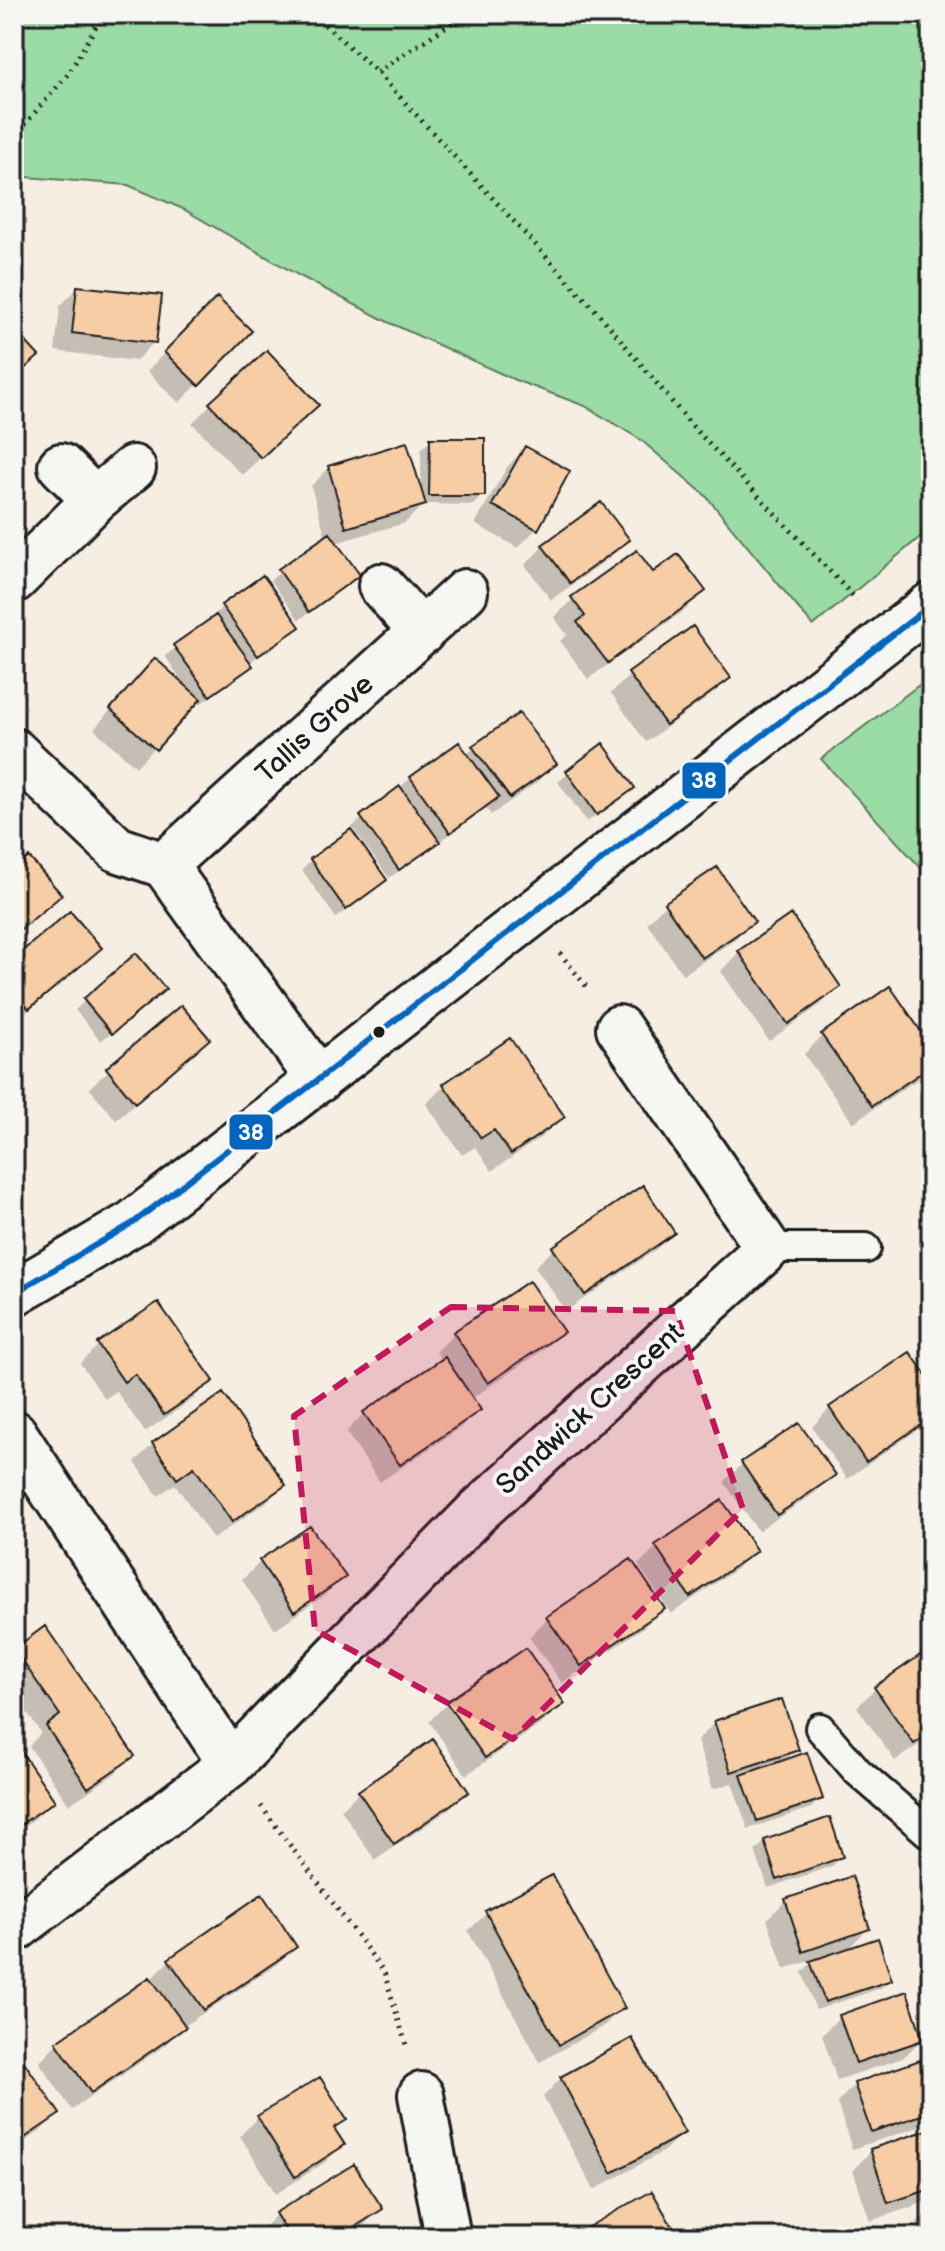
<svg xmlns="http://www.w3.org/2000/svg" width="945" height="2251" font-family="'Balsamiq Sans',sans-serif">
  <rect width="100%" height="100%" fill="#f6eee3"/>
  <filter id="ink" filterUnits="userSpaceOnUse"><feTurbulence type="fractalNoise" baseFrequency=".0125" numOctaves="2"/><feDisplacementMap in="SourceGraphic" scale="16" xChannelSelector="R" yChannelSelector="G"/><feConvolveMatrix kernelMatrix="1 2 1 2 8 2 1 2 1" color-interpolation-filters="sRGB"/></filter>
  <g filter="url(#ink)">
    <path fill="#9bdba5" stroke="#5c7c60" stroke-width="2" d="M14 14H931V528L813 626 706 496 641 440 585 406 515 380 388 322 298 275 183 209 128 185 14 176Z
      M931 676V879L821 759Z"/>
    <path fill="#0003" d="M78 288 154 342 136 361 55 351 60 306Z
      M217 300 250 331 179 403 147 371Z
      M211 404 298 423 242 475 192 423Z
      M431 440 483 495 473 505 424 504 405 523 335 543 358 575 299 620 270 580 326 538 311 486 329 468 421 491V449Z
      M525 448 568 472 536 529 518 548 475 524 507 467Z
      M627 540 609 558 551 600 525 565 543 546Z
      M262 577 297 626 248 664 250 666 241 675 200 704 198 700 136 767 94 729 137 679 187 689 165 656 214 618 213 616 222 607Z
      M703 591 685 610 588 679 560 641 567 635 554 617 573 599Z
      M630 675 728 678 710 696 646 742 611 693Z
      M603 746 632 788 587 822 558 782Z
      M474 748 554 764 536 783 491 815 486 808 389 878 352 827 411 778 466 755Z
      M311 860 385 880 336 918 302 870Z
      M665 905 752 921 734 940 683 975 647 923Z
      M791 917 839 986 820 1005 769 1041 721 971 739 952Z
      M99 948 81 967 14 1022V960Z
      M136 956 154 998 101 1041 75 1010Z
      M181 1007 207 1039 116 1120 89 1088Z
      M823 1035 931 1050V1066L919 1078 853 1123 804 1054Z
      M445 1085 562 1116 544 1135 492 1171 475 1147 462 1155 426 1104Z
      M672 1232 654 1251 566 1311 535 1267 554 1249Z
      M562 1332 543 1350 471 1399 478 1409 460 1428 380 1482 346 1432 364 1413 442 1361 436 1352 454 1334Z
      M99 1345 211 1381 193 1399 145 1432 116 1391 105 1399 80 1363Z
      M931 1386V1420L847 1479 812 1427 830 1408Z
      M153 1444 284 1485 265 1503 213 1539 175 1484 158 1496 135 1462Z
      M742 1464 833 1474 815 1493 758 1531 724 1482Z
      M721 1503 754 1551 736 1569 671 1614 665 1605 644 1627 562 1683 529 1637 548 1618 663 1602 638 1565 656 1547Z
      M310 1528 343 1577 325 1595 275 1629 242 1580 260 1562Z
      M45 1628 132 1756 114 1774 69 1805 29 1746 41 1733 14 1694V1649Z
      M931 1651V1736L895 1761 857 1707 875 1689 921 1656 923 1659Z
      M448 1703 562 1704 544 1722 466 1775 429 1721Z
      M715 1722 796 1749 784 1762 821 1798 811 1808 748 1829 732 1783 713 1789 697 1741Z
      M14 1745 52 1801 34 1819 14 1833Z
      M466 1791 448 1810 375 1860 341 1810 359 1792Z
      M765 1842 841 1857 832 1866 768 1888 755 1851Z
      M786 1901 867 1929 845 1952 890 1979 881 1988 816 2010 802 1972 816 1959 784 1969 767 1919Z
      M487 1913 622 2008 604 2026 540 2062 468 1931Z
      M295 1946 276 1965 184 2026 165 2045 72 2110 39 2062 57 2043 151 1979 170 1960Z
      M840 2016 921 2040 903 2058 837 2080 822 2035Z
      M14 2067 57 2114 39 2132 14 2149Z
      M561 2078 682 2133 664 2151 594 2190 543 2097Z
      M855 2084 931 2100V2113L916 2128 852 2149 837 2103Z
      M258 2117 345 2120 334 2131 343 2145 324 2163 276 2194 240 2136Z
      M931 2131V2200L870 2221 853 2170 871 2151Z
      M380 2209 362 2227 347 2237H260L258 2233 276 2215Z
      M931 2210V2237H922L917 2221Z
      M589 2228 675 2237H580Z"/>
    <path fill="#f7cda6" stroke="#1c1c1c" stroke-width="2" d="M77 286 162 295 156 343 72 333Z
      M217 297 252 331 199 386 164 352Z
      M14 329 39 356 14 378Z
      M267 350 319 405 261 458 209 403Z
      M430 438H485V496H429Z
      M407 442 426 505 346 528 328 466Z
      M525 446 570 471 538 530 492 505Z
      M601 502 630 540 570 583 542 545Z
      M330 533 360 575 309 612 278 569Z
      M637 550 653 572 678 554 706 591 608 663 577 622 585 616 571 597Z
      M263 575 300 627 258 656 221 605Z
      M216 615 253 666 210 696 173 645Z
      M693 626 731 678 666 725 628 673Z
      M155 658 201 699 156 750 110 709Z
      M519 713 557 764 510 798 472 746Z
      M459 742 499 797 450 833 410 777Z
      M603 743 635 788 597 815 566 771Z
      M400 786 440 842 399 870 360 816Z
      M351 829 387 880 346 910 310 859Z
      M29 857 62 895 14 935V869Z
      M717 867 755 922 702 958 664 903Z
      M70 911 102 948 29 1009 14 991V958Z
      M791 914 841 987 788 1024 738 951Z
      M136 953 166 989 112 1034 83 999Z
      M890 986 931 1046V1066L872 1106 821 1034Z
      M181 1005 210 1039 135 1103 106 1068Z
      M510 1038 565 1117 511 1154 494 1130 481 1138 443 1084Z
      M643 1185 675 1233 585 1295 552 1247Z
      M529 1281 564 1332 488 1383 453 1332Z
      M158 1302 214 1381 164 1415 135 1374 124 1382 97 1343Z
      M910 1352 931 1382V1418L866 1462 829 1407Z
      M445 1357 481 1410 400 1465 363 1412Z
      M223 1393 286 1485 232 1522 194 1467 177 1479 152 1443Z
      M799 1423 836 1475 777 1515 741 1462Z
      M722 1500 757 1551 690 1597 655 1545Z
      M310 1526 346 1577 294 1612 259 1560Z
      M631 1559 665 1609 581 1666 546 1617Z
      M45 1626 135 1756 88 1788 46 1726 60 1715 14 1649Z
      M526 1648 565 1704 485 1758 446 1702Z
      M922 1654 931 1667V1733L914 1744 874 1687Z
      M782 1699 799 1750 731 1772 714 1721Z
      M433 1739 469 1792 394 1844 358 1791Z
      M14 1741 55 1801 14 1829Z
      M807 1752 823 1799 757 1821 741 1775Z
      M830 1817 843 1857 777 1880 764 1840Z
      M552 1875 625 2008 559 2045 485 1911Z
      M852 1876 870 1929 803 1952 785 1899Z
      M262 1894 297 1947 204 2010 168 1959Z
      M878 1938 892 1980 825 2002 810 1961Z
      M150 1977 186 2027 91 2093 56 2042Z
      M907 1991 923 2040 856 2063 839 2015Z
      M632 2038 685 2133 612 2173 560 2077Z
      M22 2059 60 2114 14 2145V2065Z
      M920 2060 931 2094V2112L871 2132 854 2083Z
      M320 2077 347 2120 334 2128 345 2145 295 2177 257 2116Z
      M931 2129V2189L888 2203 870 2149Z
      M354 2164 383 2209 339 2237H290L275 2213Z
      M652 2191 678 2237H594L588 2227Z"/>
    <g fill="none" stroke-linecap="round" stroke-linejoin="round">
      <g stroke="#1c1c1c" stroke-width="34">
        <path id="lane" d="M768 1248H866
          M820 1728 858 1772 931 1835"/>
      </g>
      <g stroke="#1c1c1c" stroke-width="50">
        <path id="street" d="M61 466 95 500
          M14 580 95 500 133 468
          M381 586 422 632
          M14 751 117 849 164 865 319 1080
          M164 865 465 592
          M14 1293 133 1223 931 605
          M14 1433 231 1764
          M14 1930 231 1764 476 1513 768 1248 619 1028
          M421 2095 448 2237"/>
      </g>
      <path stroke="#1c1c1c" stroke-width="5" stroke-dasharray="2 6" stroke-linecap="butt" d="M313 14 377 72 605 321 693 427 857 600
        M377 72 465 14
        M14 137 69 73 103 14
        M560 953 589 990
        M261 1806 384 1972 407 2048"/>
      <use href="#lane" stroke="#f6f6f2" stroke-width="28"/>
      <use href="#street" stroke="#f6f6f2" stroke-width="44"/>
      <g stroke="#f6f6f2" stroke-width="12">
        <path id="bus-1" d="M14 1293 133 1223 931 605"/>
      </g>
      <use href="#bus-1" stroke="#0065bd" stroke-width="6"/>
    </g>
  </g>
  <path fill="#c2185b" fill-opacity="0.2" stroke="#c2185b" stroke-width="6" stroke-dasharray="16 10" stroke-linejoin="round" d="M451 1307 675 1311 743 1509 513 1739 315 1630 294 1416Z"/>
  <circle fill="#1c1c1c" stroke="#f6f6f2" stroke-width="3" cx="379" cy="1032" r="7"/>
  <g text-anchor="middle" dominant-baseline="central" stroke-width="8" stroke-linejoin="round" paint-order="stroke">
    <g font-size="28" fill="#1c1c1c" stroke="#f6f6f2">
      <text transform="translate(315 729) rotate(-42)">Tallis Grove</text>
      <text transform="translate(590 1409) rotate(-42)">Sandwick Crescent</text>
    </g>
  </g>
  <g stroke="#f6f6f2" stroke-width="3">
    <rect x="681" y="761" width="46" height="39" rx="8" fill="#0065bd"/>
    <rect x="228" y="1113" width="46" height="38" rx="8" fill="#0065bd"/>
  </g>
  <g font-size="22" text-anchor="middle" font-weight="bold" fill="#fff">
    <text x="704" y="788">38</text>
    <text x="251" y="1140">38</text>
  </g>
  <rect width="945" height="2251" fill="none" stroke="#f6f6f2" stroke-width="48"/>
  <rect x="24" y="24" width="897" height="2203" fill="none" stroke="#1c1c1c" stroke-width="3" filter="url(#ink)"/>
</svg>
